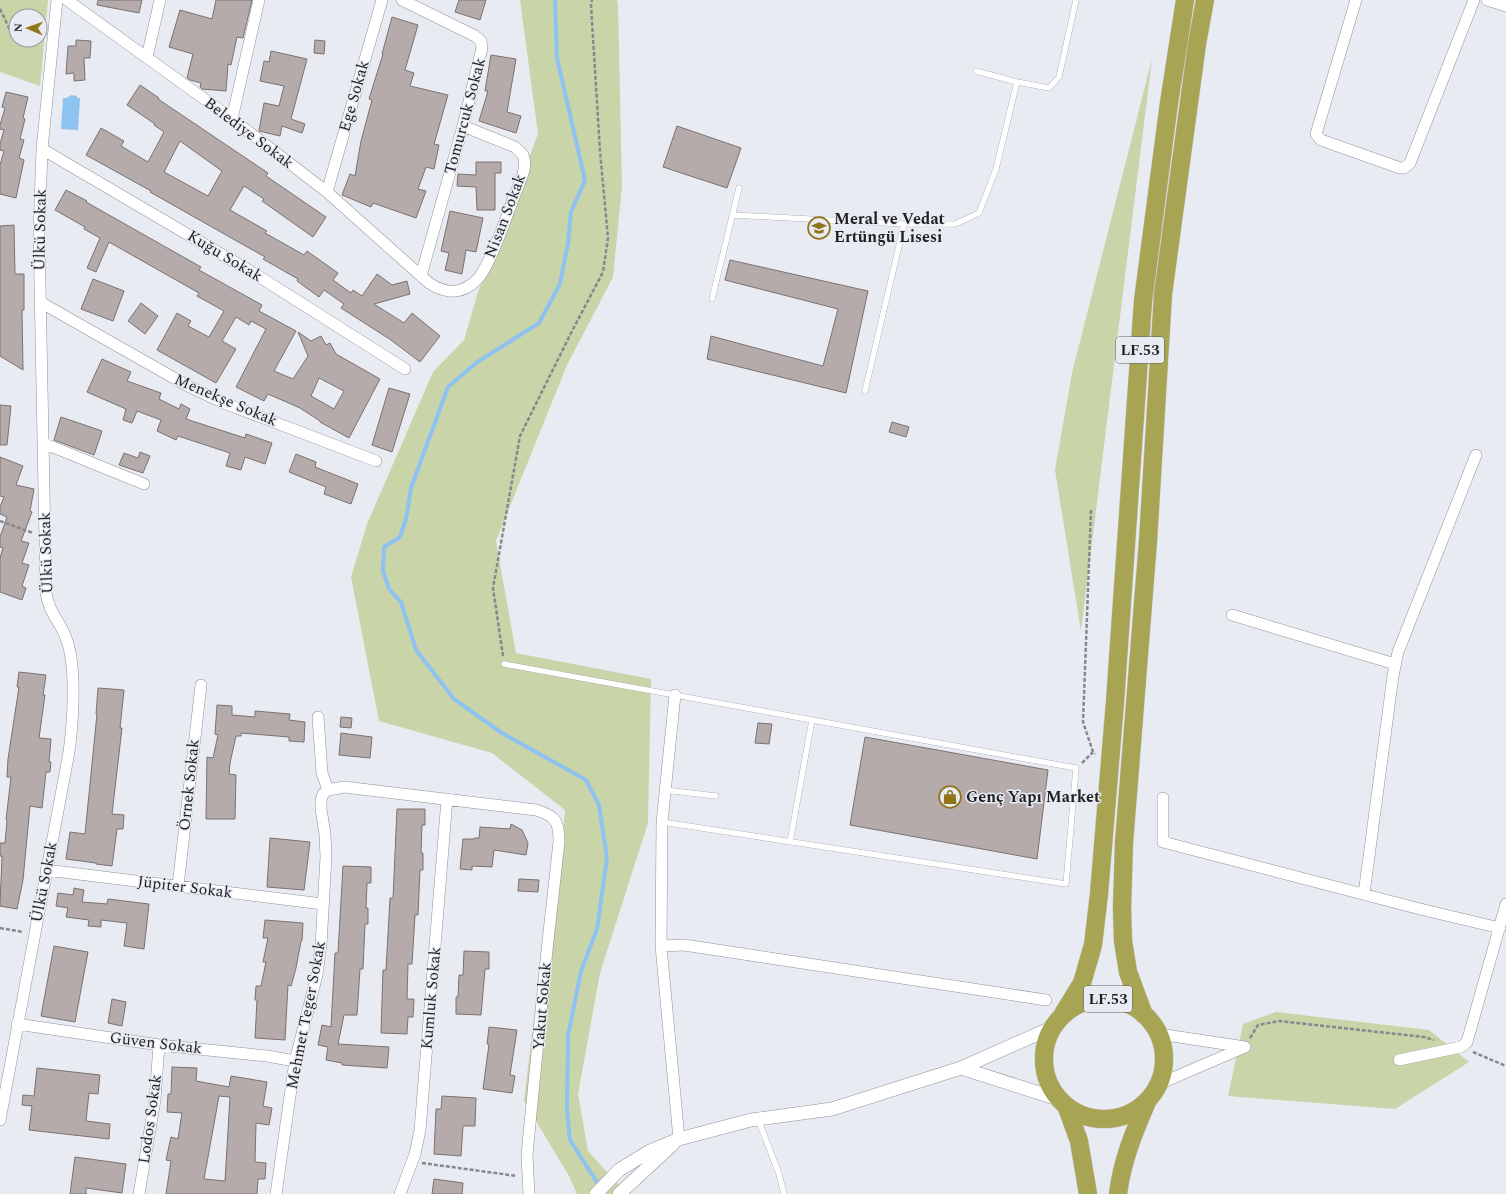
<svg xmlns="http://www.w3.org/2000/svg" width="1506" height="1194" font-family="Spectral,serif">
  <rect width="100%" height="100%" fill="#e9ebf3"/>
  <path fill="#c9d4a8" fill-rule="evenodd" d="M0 0H48L40 86 0 72ZM16 16H40V40H16Z
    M520 0H617L618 5 622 187 613 277 567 365 496 541 516 653 651 679 648 823 600 973 578 1094 588 1151 627 1194H577L569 1176 524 1101 533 1025 556 905 565 810 492 753 379 721 351 577 367 524 433 372 464 340 478 292 538 134Z
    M1152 59 1081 631 1055 470 1072 373Z
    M1276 1012 1429 1030 1469 1062 1395 1109 1228 1096 1243 1024Z"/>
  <path fill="#8ec2f1" d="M71 95 77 96V98H80L78 130 61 129 63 98H67Z"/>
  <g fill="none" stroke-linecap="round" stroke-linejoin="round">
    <path stroke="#8ec2f1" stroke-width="4" d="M555 0 557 58 585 180 571 212 568 243 560 284 539 323 476 363 448 387 411 488 406 519 400 537 384 547 383 571 389 589 401 602 416 650 454 699 502 733 586 780 599 805 607 858 597 929 581 971 568 1036 567 1110 570 1140 600 1187"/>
  </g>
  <path fill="#b5abab" stroke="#7a7170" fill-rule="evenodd" d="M98 0H142L139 13 97 5Z
    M216 0H252L243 38 237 37 231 65 228 64 226 91 202 89 200 87 201 83 190 80 187 78 193 54 169 47 180 10 212 19Z
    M459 0H486L480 20 455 12Z
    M392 17 418 25 405 70 414 73 410 86 448 95 434 144 439 145 434 169 426 167 418 189 426 191 416 218 373 203 371 207 342 195 350 174 355 176 361 141 372 100 369 99 383 54H382Z
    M76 40 91 41 90 58H84L85 80 74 81V73L66 74 68 46H76Z
    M315 40 325 41 324 54 314 53Z
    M271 51 307 59 291 119 305 124 302 133 282 126 280 136 259 131 264 103 279 106 284 86 260 81 264 61 269 62Z
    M491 55 516 59 507 112 521 116 516 133 479 121 488 91H485Z
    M140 85 159 98 158 99 268 173 266 176 326 217 313 237 262 201 264 199 244 186 230 210 267 231 265 233 304 255 307 251 338 273 333 280 351 293 353 290 362 296 377 274 392 285 407 281 410 294 374 304 404 323 412 313 440 336 420 362 391 340 341 308 344 304 324 290 319 297 297 281 298 279 263 259 265 257 150 192 151 191 86 155 101 128 124 141 121 146 148 162 164 132 154 125 155 124 127 105ZM180 141 222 171 208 196 164 172Z
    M6 92 28 97 23 118 25 119 20 139 24 140 19 158 24 160 16 198 0 194V165L4 151 0 150V144L4 130 0 129V125L5 108 2 107Z
    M677 126 741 148 727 188 663 167Z
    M476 162H501V173H495V210H477L476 187 457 186 458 174 476 175Z
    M66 190 87 201 86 202 201 267 199 270 262 305 259 311 296 331 274 371 293 379 308 356 298 332 311 341 321 336 326 345 330 343 336 354 380 379 349 438 320 422V421L300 408 268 394 264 401 236 387 266 329 251 321 249 325 236 317 222 341 236 349 216 383 157 350 177 313 191 321 188 326 209 337 224 311 197 296 199 293 109 242 96 272 87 268 100 238 84 229 85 227 55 210ZM319 378 344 391 334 409 311 396Z
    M450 211 483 218 476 252 466 250 462 274 445 270 449 253 441 251Z
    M14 225 15 274H24V310H22L23 370 0 356V226Z
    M730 260 868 291 846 393 707 359 711 336 823 366 838 309 725 280Z
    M93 279 124 291 113 321 81 309Z
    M141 303 158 316 145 334 128 321Z
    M102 359 131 372 127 381 161 393 159 399 179 409 181 404 190 409 186 419 245 438 246 434 272 443 265 464 245 457 241 470 226 466 230 453 178 436 176 440 157 431 161 420 137 411 132 423 123 420 126 409 87 392Z
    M389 388 410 394 392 452 372 445Z
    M0 405 11 406 7 445H0Z
    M61 417 102 431 94 455 54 440Z
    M892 422 909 427 906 437 889 432Z
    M140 452 150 456 143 473 119 465 124 453 138 458Z
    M296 454 316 462 315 467 358 484 351 504 324 494 326 487 289 472Z
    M0 457 23 466 16 485 34 489 30 511 32 512 21 541 29 543 22 563 29 565 22 586 26 588 22 600 0 592V558L3 548 0 547V537L7 517 0 514V507L4 497 0 496Z
    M19 672 46 675 43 695H45L39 738 51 739 49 762H51L50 772H46L42 808 30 806 23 880 17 909 0 906 2 856H0V843H5L7 821 6 820 11 777H7L8 759 19 687H17Z
    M98 688 124 690 120 728H122L112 814 124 815 123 829H117L112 866 96 864V863L66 859 70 832 85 834 97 714H96Z
    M217 705 232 706V715L255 717V711L290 714 289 720 305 722 304 742 289 741V737L241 733V736H236L230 763 229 774 236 775 235 819H206L207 757 213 758 218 735 215 734Z
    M341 717 352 718 351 728 340 727Z
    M758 723 772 724 769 744 755 743Z
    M341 733 372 737 370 758 339 755Z
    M865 737 1048 770 1037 859 850 825Z
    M397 809H425V825H422L421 853H423V870H420L418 915H415L412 964H408L407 999H414L413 1017H408L407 1034 381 1033 383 970H386L390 898H393Z
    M511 824 522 830 528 843 526 855 494 850 492 867 472 866V870L460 869 463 839H474V838H479L480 827 510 829Z
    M270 838 310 842 304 890 267 887Z
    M343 866 371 867V883H367L366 908H368V924H365L363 969H360L357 1015H344L338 1044 389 1047 387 1068 342 1065V1063L326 1060 328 1047 318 1045 322 1025 331 1027 335 953H338Z
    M519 879 539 880 538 892 518 891Z
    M74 888 84 890 82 902 107 904 108 899 149 904 144 949 124 946 127 923 101 920V927L88 926 89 920 66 917 68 908 56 906 58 893 73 895Z
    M265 920 303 923 302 941H301L296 968 291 986 288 985 285 1040 255 1038 257 1000H255L256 986H261L266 962H263L268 938H263Z
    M54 946 88 952 75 1022 41 1016Z
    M464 951 489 952V969H485L481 1015 456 1014V997H458L459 975H463Z
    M112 999 126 1002 122 1026 108 1023Z
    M489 1027 517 1030 510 1075 515 1076 512 1093 483 1089 489 1044H487Z
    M172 1067 197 1068 196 1081 229 1087 231 1076 267 1082 263 1106 272 1108 269 1125 256 1123 255 1162 266 1163 265 1179H258L257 1194H166L171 1161 166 1160 171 1137 178 1139 182 1113 167 1112 168 1094H171ZM219 1096 230 1097 225 1181 204 1179Z
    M37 1068 100 1075 98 1094 89 1093 86 1121 110 1124 109 1139 29 1130 32 1106 22 1105 23 1095 34 1096Z
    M442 1096 476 1098 475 1126H463L461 1156 434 1154 436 1109H441Z
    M75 1157 126 1164 122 1193 86 1188V1194H70Z
    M434 1179 463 1183 462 1194H432Z"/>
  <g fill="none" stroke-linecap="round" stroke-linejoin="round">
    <g stroke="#90929a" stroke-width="6">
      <path id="service" d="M976 71 1017 82
        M733 215 904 224
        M712 299 739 188
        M865 391 904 224H955L979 213 996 169 1017 82 1049 88 1059 77 1076 0
        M504 664 1076 768 1066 884 662 822
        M665 790 716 796
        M790 842 812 720
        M758 1119 779 1174 784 1194"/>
    </g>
    <g stroke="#90929a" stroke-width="12">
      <path id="minor" d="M67 0 232 119 327 192 429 283C441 291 456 295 469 286 474 283 479 278 482 273 495 252 502 228 511 205 515 193 521 182 524 170 525 165 525 160 523 155L515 147 463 126
        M402 0 475 36 481 41 482 48 463 126 421 276
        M1356 0 1316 134 1321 140 1400 168H1404L1410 163 1474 0
        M1487 0 1506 6
        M147 57 160 0
        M232 119 259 0
        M42 149 255 274 405 369
        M327 192 382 0
        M40 302 188 386 224 403 376 461
        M43 443 144 484
        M1232 615 1395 664
        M675 695 662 822 661 946 679 1139
        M318 717 322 773 328 790
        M1163 798V842L1420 909 1500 928
        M46 870 323 904
        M178 886 201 685
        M1364 894 1393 676 1398 652 1476 455
        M661 946 684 945 1046 1000
        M17 1024 159 1045 267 1056 295 1061
        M1159 1034 1245 1047
        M1399 1060 1461 1047 1467 1042 1506 904
        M1159 1084 1245 1047
        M0 1120 69 752C73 723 77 665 66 638 60 621 49 613 46 593L39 233 42 149 57 0
        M139 1194 155 1100 159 1045
        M276 1194 295 1061 317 975 321 945 326 857 325 834 321 809V800L323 794 328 790 344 787 536 810C556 816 559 821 559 842L547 950 528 1144 527 1156 529 1194
        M400 1194 415 1154 420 1130 447 799"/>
    </g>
    <g stroke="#90929a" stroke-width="14">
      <path id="tertiary" d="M961 1068 1058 1099
        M596 1194 619 1170 650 1151 679 1139 751 1120 832 1109 961 1068 1051 1028
        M619 1194 673 1144"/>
    </g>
    <g stroke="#c9c9ca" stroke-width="19">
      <path id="trunk" d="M1044 1059a60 60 0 1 1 120 0a60 60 0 1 1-120 0Z
        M1063 1014 1082 983 1093 945 1099 894 1115 702 1143 301 1169 103 1185 0
        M1144 1015 1128 972 1123 941 1122 908 1124 843 1148 541 1163 294 1197 44 1205 0
        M1067 1108 1079 1141 1088 1194
        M1118 1194C1122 1161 1134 1132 1147 1102"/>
    </g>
    <path stroke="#87888e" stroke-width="2.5" stroke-dasharray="4 2" stroke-linecap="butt" d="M0 9 11 32
      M1091 510 1083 722 1093 752 1095 754
      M0 521 33 533
      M503 656 493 588 520 436 572 331 603 272 608 238 600 151 591 5 592 0
      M1082 763 1093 752
      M0 928 23 932
      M1250 1038 1258 1025 1279 1021 1424 1037 1434 1040
      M1473 1052 1506 1066
      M422 1163 517 1176"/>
    <use href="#service" stroke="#fff" stroke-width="5.5"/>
    <use href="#minor" stroke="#fff" stroke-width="11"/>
    <use href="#tertiary" stroke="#fff" stroke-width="13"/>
    <use href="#trunk" stroke="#a7a453" stroke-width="18"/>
  </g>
  <defs>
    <g id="school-ring" transform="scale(1.15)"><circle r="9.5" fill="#e9ebf3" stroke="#91751b" stroke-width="1.5"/><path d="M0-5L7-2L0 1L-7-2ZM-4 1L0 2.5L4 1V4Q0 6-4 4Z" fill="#91751b"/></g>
    <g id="shop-ring" transform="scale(1.15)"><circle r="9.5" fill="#e9ebf3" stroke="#91751b" stroke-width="1.5"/><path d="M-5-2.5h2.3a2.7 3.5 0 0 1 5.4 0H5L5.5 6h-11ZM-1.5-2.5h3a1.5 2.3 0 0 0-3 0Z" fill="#91751b"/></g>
  </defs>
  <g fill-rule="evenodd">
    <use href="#school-ring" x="819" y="228"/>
    <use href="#shop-ring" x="950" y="797"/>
  </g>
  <g text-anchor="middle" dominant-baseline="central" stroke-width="3" stroke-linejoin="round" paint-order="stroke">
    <g fill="#e9ebf3" stroke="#5c5d61" stroke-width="1">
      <rect x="1116" y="337" width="48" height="26" rx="3"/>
      <rect x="1084" y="986" width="48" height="26" rx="3"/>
    </g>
    <g font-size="15" font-weight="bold" fill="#1f2023">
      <text x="1140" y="350">LF.53</text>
      <text x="1108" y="999">LF.53</text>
    </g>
    <g font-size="16" fill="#1f2023" stroke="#e9ebf3">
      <text transform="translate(354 96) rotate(-74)">Ege Sokak</text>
      <text transform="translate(465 116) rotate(-75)">Tomurcuk Sokak</text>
      <text transform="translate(249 133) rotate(37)">Belediye Sokak</text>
      <text transform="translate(505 216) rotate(-69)">Nisan Sokak</text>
      <text transform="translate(40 230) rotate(-89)">Ülkü Sokak</text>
      <text transform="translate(225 256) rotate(31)">Kuğu Sokak</text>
      <text transform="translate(226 400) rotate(23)">Menekşe Sokak</text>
      <text transform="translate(46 553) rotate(-92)">Ülkü Sokak</text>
      <text transform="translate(189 785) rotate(-84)">Örnek Sokak</text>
      <text transform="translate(44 882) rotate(-79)">Ülkü Sokak</text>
      <text transform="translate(185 887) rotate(7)">Jüpiter Sokak</text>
      <text transform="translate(431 998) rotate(-85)">Kumluk Sokak</text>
      <text transform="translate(542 1006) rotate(-85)">Yakut Sokak</text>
      <text transform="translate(306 1015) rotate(-79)">Mehmet Teger Sokak</text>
      <text transform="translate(156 1043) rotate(7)">Güven Sokak</text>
      <text transform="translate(150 1119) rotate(-82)">Lodos Sokak</text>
    </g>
    <g font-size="16" font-weight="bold" fill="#1f2023" stroke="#e9ebf3" text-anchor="start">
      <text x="834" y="219">Meral ve Vedat<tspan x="834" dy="18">Ertüngü Lisesi</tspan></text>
      <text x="966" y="797">Genç Yapı Market</text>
    </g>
  </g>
  <g transform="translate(28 28) rotate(272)"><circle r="19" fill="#e9ebf3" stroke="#989aa0"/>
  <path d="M0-3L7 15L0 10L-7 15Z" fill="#91751b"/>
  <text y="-6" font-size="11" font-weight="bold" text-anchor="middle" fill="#1f2023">N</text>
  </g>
</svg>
